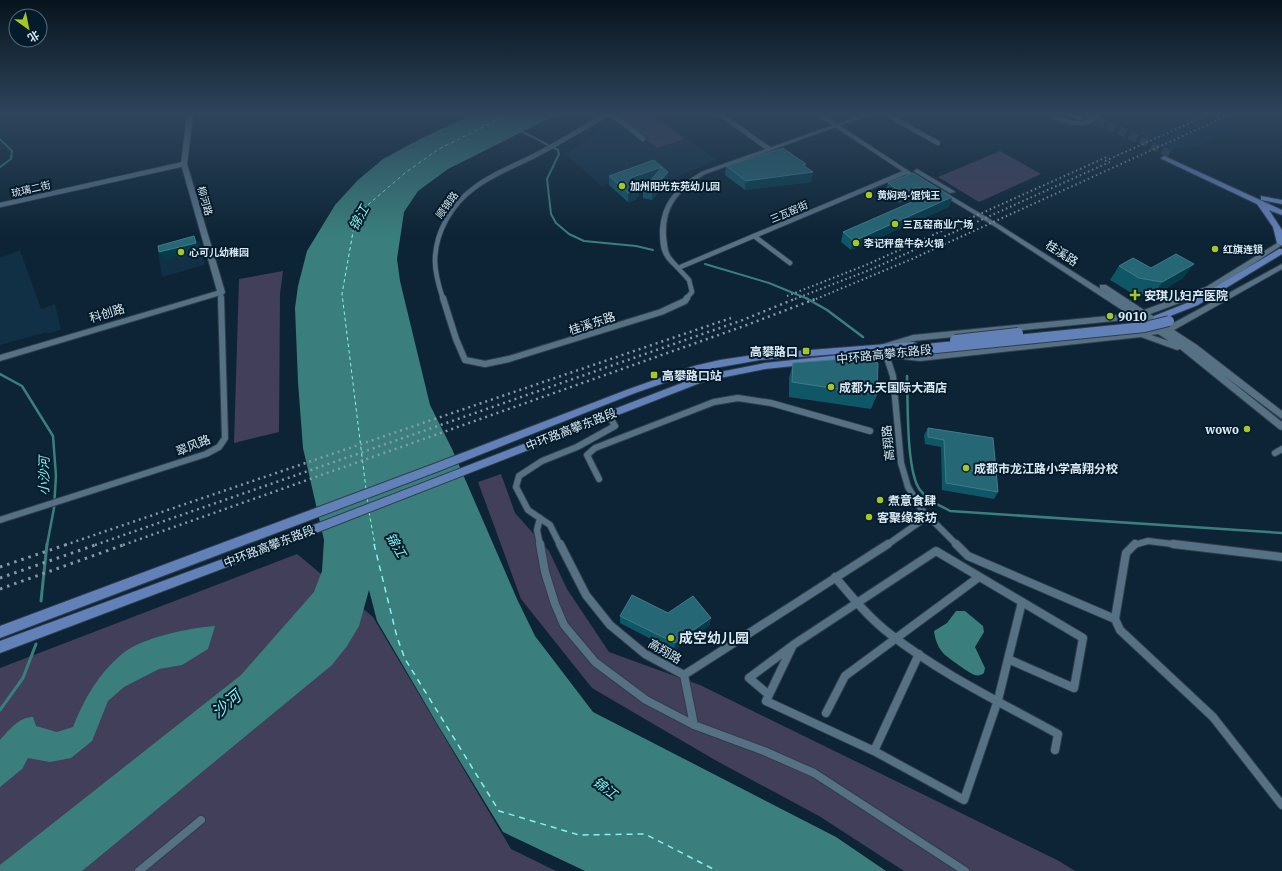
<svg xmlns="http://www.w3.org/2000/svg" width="1282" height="871" font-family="'IBM Plex Serif','Noto Sans SC',serif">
  <rect width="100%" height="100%" fill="#0c2435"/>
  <path fill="#113045" d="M624 114H655L716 160 673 179 653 167 602 186 565 154Z
    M1178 114H1268L1198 146 1171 150 1138 134Z
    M200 241 205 265 162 277 158 253Z
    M20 250 41 309 55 304 61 330 47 334V332L0 345V258Z"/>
  <path fill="#423f5b" d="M629 114H652L685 139 657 148 622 120Z
    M1000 151 1041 174 979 202 938 177Z
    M283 271 280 294 279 432 234 443 239 279Z
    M501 474 515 513 549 551 567 589 609 652 700 685 1059 861 1075 871H904L819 816 715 760 592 688 521 599 478 482Z
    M297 554 373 617 511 849 556 871H0V668Z"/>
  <path fill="#3a7f7d" d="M474 114H558L448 169 418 191 404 212 397 259 400 281 430 405 452 449 517 599 535 636 593 712 836 837 886 871H585L503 832 439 727 377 621 369 590 359 626 347 646 332 665 82 871H0V865L241 675 314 592 322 571 324 540 303 448 298 382 295 308 298 286 307 251 335 205 358 180 383 159 422 138Z
    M956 611H965L983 626 984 632 975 647 985 668 984 673C981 675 979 676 975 675 972 675 947 657 944 654 938 648 935 639 934 631L947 623Z
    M215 626 208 649 182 665 159 669 124 687 108 701 92 741 71 758 50 762 28 758 22 769 0 787V740C8 731 20 716 33 717L36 726 57 732 73 727C84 699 99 673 122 654 142 637 190 628 215 626Z"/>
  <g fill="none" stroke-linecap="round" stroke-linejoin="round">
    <path stroke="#3a7f7d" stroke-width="2" d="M521 131 558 150 559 154 547 179 551 214 556 223 569 234 584 241 636 246 653 250
      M0 139 12 151 11 159 0 167
      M705 264 769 283 808 299"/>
    <path stroke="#3a7f7d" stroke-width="2.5" d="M806 298 827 310 863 337
      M0 374 22 386 53 436 56 476 54 508 47 545
      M907 376C908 401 906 472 920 490 928 501 939 505 950 511L1282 533"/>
    <path stroke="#3a7f7d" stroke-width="3" d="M41 601 47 544
      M0 710 23 678 36 644"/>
    <path stroke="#87f2ef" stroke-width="1" stroke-dasharray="3.5 3" stroke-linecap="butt" d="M366 489 342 294 356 215 405 173 439 149 509 114
      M367 498 368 505
      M369 512 375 545"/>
    <path stroke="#87f2ef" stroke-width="1.5" stroke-dasharray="6 5" stroke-linecap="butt" d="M374 544 397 637 405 659 499 811 579 835 645 834 717 871"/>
    <path stroke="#2b4152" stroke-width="8" stroke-dasharray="8 4" stroke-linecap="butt" d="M1086 115 1172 155"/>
    <g stroke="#303d4b" stroke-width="6">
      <path id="minor-far2" d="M720 114 769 149
        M886 114 938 143
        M0 205 184 164
        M754 236 790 263
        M221 292V299
        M443 299C439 287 435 274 435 261 435 232 452 204 474 188 492 174 514 166 534 156 559 143 583 128 608 114L621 121 643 139
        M686 299 692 292 689 280 678 268 906 172"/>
    </g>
    <g stroke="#303d4b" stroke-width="8">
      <path id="minor-far1" d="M443 298 456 339 465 360 485 364 509 359 661 312 685 301 687 298
        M886 355 893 376 901 463 908 487 921 509V521L887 545
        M1275 453 1282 449
        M599 479 587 455 595 448 714 402 738 398 771 403 870 431
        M921 509 957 545
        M0 520 206 454 219 447 225 438 221 298
        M540 545 537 530 540 518
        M560 545 550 525 528 510 516 487 519 476 542 461 577 447 615 426 608 414
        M1134 545 1148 541 1181 545"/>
    </g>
    <g stroke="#303d4b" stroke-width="10">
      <path id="minor" d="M540 544 545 572 555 604 564 625 595 662 646 700 694 725 764 751 814 773 965 871
        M560 544 586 595 610 625 645 654 684 675 888 544
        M956 544 968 556 1115 619
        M1135 544 1126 553 1115 619 1120 630 1213 717 1282 805
        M1173 544 1282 557
        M936 551 1083 638 1074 688 1008 659 998 700 964 800 874 751 766 701 793 645Z
        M835 577C852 597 869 618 890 634 941 674 1002 703 1058 734L1055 750
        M1008 659 1022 602
        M684 675 694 725
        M769 695 749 678 792 646
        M826 713 845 676 979 577
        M874 751 919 654
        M139 871 201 820"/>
    </g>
    <g stroke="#303d4b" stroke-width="2">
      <path id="tertiary" d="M865 114H872L705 174C680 190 664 205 666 237 667 242 667 250 670 255 672 259 677 263 680 267V269H676C672 265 667 261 664 255 660 248 660 238 660 230 662 201 677 187 701 172Z
        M1046 114C1063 114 1071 126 1091 119L1093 116V114H1098L1099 116C1087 132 1059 124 1046 114Z"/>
    </g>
    <g stroke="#303d4b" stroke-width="2">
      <path id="secondary" d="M187 114H193L187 164 225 292 224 294 0 361V355L217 291 181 164Z
        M815 114H822L924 181 919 182Z
        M917 169 954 191 955 192 950 193 915 172 914 171Z
        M941 190 998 224 1113 297 1100 289V285H1106L1144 310 1206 287 1282 240V245L1212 291 1150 314 1168 326 1282 264V269L1174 330 1197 345 1282 411V419L1222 374 1282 422V430L1279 429 1180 349 1177 350 1141 337 920 361 883 357 882 355 883 353 886 352 920 355 1139 332 1152 330 1135 319 913 341 883 350 880 349 879 347 880 345 913 335 1128 314 994 226 939 193V191ZM1158 334 1169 341 1151 335Z"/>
    </g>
    <g stroke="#303d4b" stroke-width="2">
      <path id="primary" d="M1164 156 1282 210V215L1269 210 1282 230V245L1277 243 1273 227 1257 204 1162 159 1161 158Z
        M1261 196 1282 200V204L1261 200Z
        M1279 249H1282V254L1198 305 1160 320 1157 321 1153 318 1154 316 1192 301Z
        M913 342 916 343V347L926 346 931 349 926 352 765 369 705 381 285 545 0 653V641L277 539 700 376 765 363 877 351 760 360 698 371 635 393 439 471 0 638V626L431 465 629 389 694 366 720 360 760 354Z"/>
    </g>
    <g stroke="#303d4b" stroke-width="2">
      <path id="trunk" d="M1067 114H1076L1083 118 1079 120Z"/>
    </g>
    <use href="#minor-far2" stroke="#567084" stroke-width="4.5"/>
    <use href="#minor-far1" stroke="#567084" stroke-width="6"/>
    <use href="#minor" stroke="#567084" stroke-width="8"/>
    <use href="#tertiary" fill="#567084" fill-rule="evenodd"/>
    <use href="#secondary" fill="#567084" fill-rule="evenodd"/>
    <use href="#primary" fill="#6281b9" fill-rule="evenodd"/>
    <use href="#trunk" fill="#6686cb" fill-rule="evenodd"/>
    <path stroke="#8699a6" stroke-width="2" stroke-dasharray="1.5 3" stroke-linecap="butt" d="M1105 161 1210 114
      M787 296 866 265 1109 156
      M795 299 872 269 1112 161
      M816 299 912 259 1231 114"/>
    <path stroke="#8699a6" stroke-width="2.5" stroke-dasharray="2 4" stroke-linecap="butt" d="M65 545 731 318
      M95 545 740 321 797 298
      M123 545 744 326 818 298"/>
    <path stroke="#8699a6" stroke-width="3" stroke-dasharray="2.5 5" stroke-linecap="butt" d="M0 567 68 544
      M0 578 98 544
      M0 589 126 544"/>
    <g stroke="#303d4b" stroke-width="12" stroke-linecap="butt">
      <path id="primary-bridge" d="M955 340 1018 333
        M926 349 1145 327 1169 321"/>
    </g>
    <use href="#primary-bridge" stroke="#6281b9" stroke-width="10"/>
  </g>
  <path fill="#0f5766" d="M806 164 805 166 813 172 811 182 745 190 725 175 726 166Z
    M913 173 952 197 949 207 851 250 841 242 843 232 919 199 915 196 900 203 885 193 888 183Z
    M609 176 668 181 652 200 643 198V189L651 180 638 185 639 195 635 200 628 202 609 185Z
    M1119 266 1151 268 1183 278 1152 297 1130 292 1110 280Z
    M793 363 877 395 871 409 789 397V378Z
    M928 428 993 438 998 492 994 499 942 490 941 447 925 444 924 435Z
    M668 613 710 625 674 651 620 623V616Z"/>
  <path fill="#053c4c" d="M806 164 804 173 813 172 811 182 745 190 746 181Z
    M662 167V176L630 188V178Z
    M668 172V181L652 200V191Z
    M639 185V195L635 200 628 202V193Z
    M918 187 915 196 900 203 903 193Z
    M952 197 949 207 851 250 854 241Z
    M194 236 198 244 200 250 164 260 159 252Z
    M1194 264 1183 278 1152 297 1162 282Z
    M711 618 710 625 674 651 675 643Z"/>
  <path fill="#256775" stroke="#417b89" d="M783 148 806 164 803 165 813 172 746 181 726 166Z
    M654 160 662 167 630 178 639 185 635 190 628 193 609 176Z
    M662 167 668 172 652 191 643 189Z
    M913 173 952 197 854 241 843 232 930 194 918 187 903 193 888 183Z
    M194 236 196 243 159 252 158 246Z
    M1176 254 1194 264 1162 282 1139 278 1119 266 1133 258 1151 268Z
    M857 358 878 363 877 395 792 382 793 363Z
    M928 428 993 438 998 492 946 483 944 440 928 437Z
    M632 595 668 613 693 596 711 618 675 643 620 616Z"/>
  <linearGradient id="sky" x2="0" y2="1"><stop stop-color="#07141d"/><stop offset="0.48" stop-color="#2e455c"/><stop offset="1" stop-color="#2e455c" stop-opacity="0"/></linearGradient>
  <rect width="1282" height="236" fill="url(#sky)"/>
  <g fill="#a7c820" stroke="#031b2b" stroke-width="1.5">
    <circle cx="622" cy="186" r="4"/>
    <circle cx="869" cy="195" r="4"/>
    <circle cx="895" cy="224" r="4"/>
    <circle cx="856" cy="243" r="4"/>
    <circle cx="1215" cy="249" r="4"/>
    <circle cx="181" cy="252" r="4"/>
    <path d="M1133 289h4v4h4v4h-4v4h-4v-4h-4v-4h4z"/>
    <circle cx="1110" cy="316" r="4"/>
    <rect x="802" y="347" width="8" height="8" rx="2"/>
    <rect x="650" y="371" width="8" height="8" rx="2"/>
    <circle cx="831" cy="387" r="4"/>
    <circle cx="1247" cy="429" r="4"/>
    <circle cx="966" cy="468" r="4"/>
    <circle cx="880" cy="500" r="4"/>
    <circle cx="869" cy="517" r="4"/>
    <circle cx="671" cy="638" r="4"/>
  </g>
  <g text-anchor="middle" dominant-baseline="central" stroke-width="4" stroke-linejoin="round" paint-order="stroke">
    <g font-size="10" font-weight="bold" fill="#d9e8f3" stroke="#031b2b" text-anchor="start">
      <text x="630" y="186">加州阳光东苑幼儿园</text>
      <text x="877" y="195">黄焖鸡·馄饨王</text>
      <text x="903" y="224">三瓦窑商业广场</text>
      <text x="864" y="243">李记秤盘牛杂火锅</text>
      <text x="1223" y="249">红旗连锁</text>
      <text x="189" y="252">心可儿幼稚园</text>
    </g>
    <g font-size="10" fill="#d9e8f3" stroke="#031b2b">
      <text transform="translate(31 189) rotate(-13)">琉璃二街</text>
      <text transform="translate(205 201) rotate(74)">柳河路</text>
      <text transform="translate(447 205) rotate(-54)">顺锦路</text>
      <text transform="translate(789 212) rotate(-23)">三瓦窑街</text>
    </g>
    <g font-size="12" fill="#d9e8f3" stroke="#031b2b">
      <text transform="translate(1062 253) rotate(33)">桂溪路</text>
      <text transform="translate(107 313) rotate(-17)">科创路</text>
      <text transform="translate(592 323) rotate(-18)">桂溪东路</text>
      <text transform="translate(884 354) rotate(-6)">中环路高攀东路段</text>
      <text transform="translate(571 429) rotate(-21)">中环路高攀东路段</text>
      <text transform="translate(888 443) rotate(-96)">高翔路</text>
      <text transform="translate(193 445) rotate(-22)">翠风路</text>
      <text transform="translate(269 546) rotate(-21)">中环路高攀东路段</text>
      <text transform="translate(665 651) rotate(30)">高翔路</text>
    </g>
    <g font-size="12" font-weight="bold" fill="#d9e8f3" stroke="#031b2b" text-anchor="start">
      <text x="1144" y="295">安琪儿妇产医院</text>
      <text x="1118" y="316">9010</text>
      <text x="798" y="351" text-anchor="end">高攀路口</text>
      <text x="662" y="375">高攀路口站</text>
      <text x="839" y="387">成都九天国际大酒店</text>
      <text x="1239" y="429" text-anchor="end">wowo</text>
      <text x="974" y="468">成都市龙江路小学高翔分校</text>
      <text x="888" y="500">煮意食肆</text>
      <text x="877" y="517">客聚缘茶坊</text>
    </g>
    <g font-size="13" font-style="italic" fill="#87f2ef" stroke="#031b2b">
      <text transform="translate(359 218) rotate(-62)">锦江</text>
      <text transform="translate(44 476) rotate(-89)">小沙河</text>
      <text transform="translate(396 545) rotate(60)">锦江</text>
      <text transform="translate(605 788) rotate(37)">锦江</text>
    </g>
    <g font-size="14" font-weight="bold" fill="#d9e8f3" stroke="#031b2b" text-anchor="start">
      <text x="679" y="638">成空幼儿园</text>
    </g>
    <g font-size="16" font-style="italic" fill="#87f2ef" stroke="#031b2b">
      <text transform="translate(226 704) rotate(-40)">沙河</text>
    </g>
  </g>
  <g transform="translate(28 28) rotate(147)"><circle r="19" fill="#031b2b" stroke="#596d7b"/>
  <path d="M0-3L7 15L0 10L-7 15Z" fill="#a7c820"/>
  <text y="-6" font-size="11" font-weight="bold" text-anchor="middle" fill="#d9e8f3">北</text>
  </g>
</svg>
